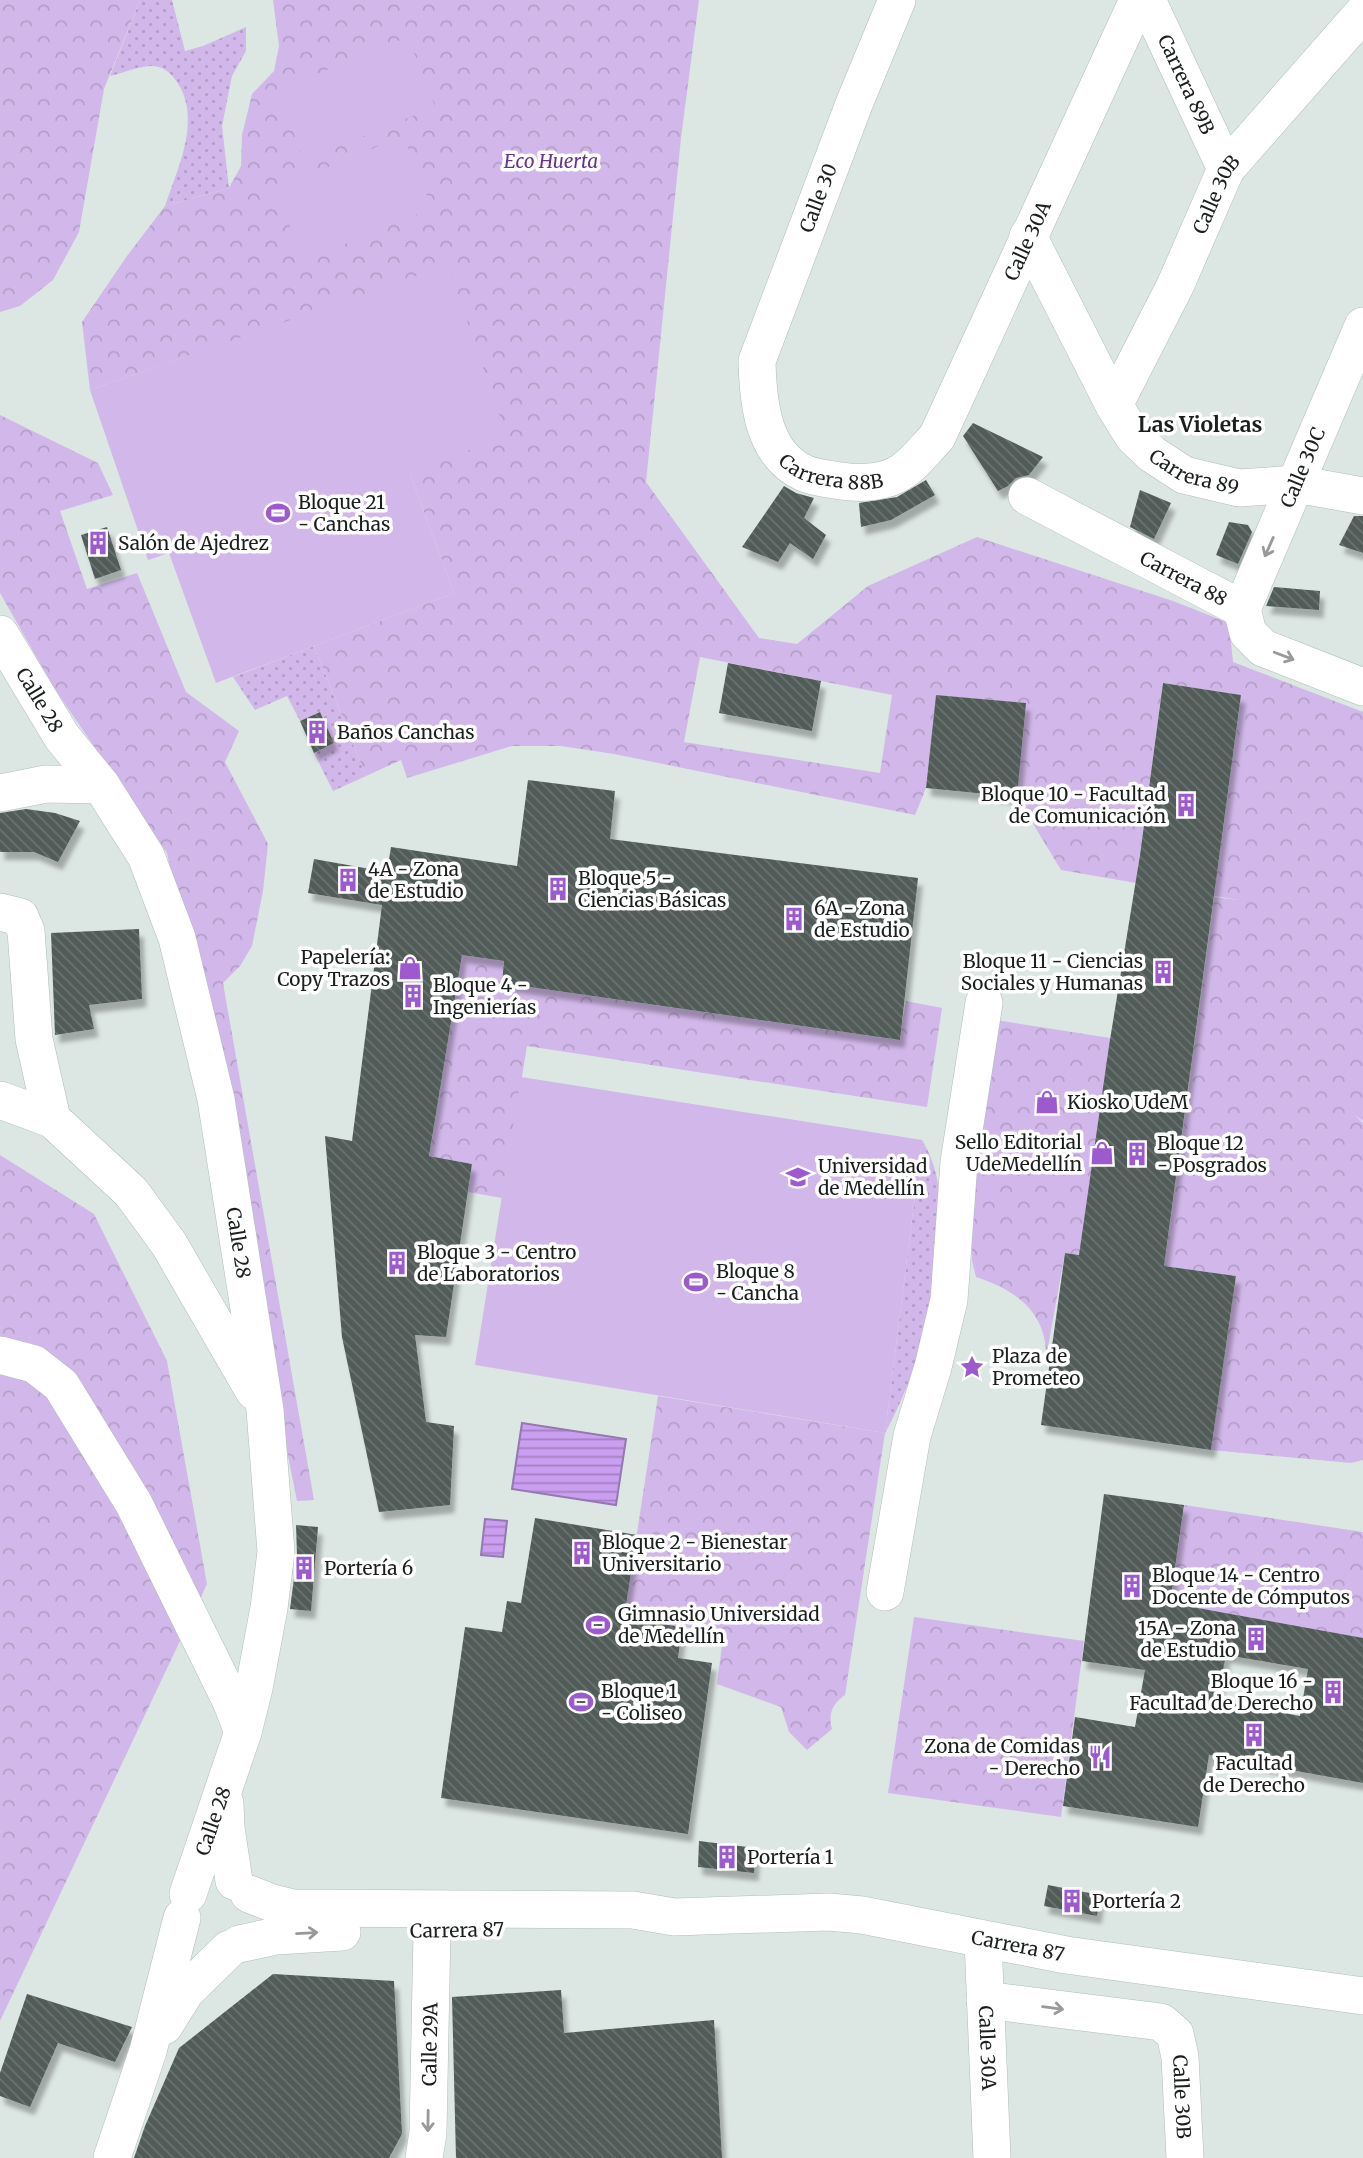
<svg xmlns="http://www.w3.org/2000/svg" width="1363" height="2158" font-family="Merriweather,serif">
  <defs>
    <pattern id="grass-dots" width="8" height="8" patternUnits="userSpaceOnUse" patternTransform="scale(1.75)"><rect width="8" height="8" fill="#d2b8ea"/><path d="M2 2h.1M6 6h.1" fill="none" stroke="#b49ec8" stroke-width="1.8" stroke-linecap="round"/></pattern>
    <pattern id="forest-crowns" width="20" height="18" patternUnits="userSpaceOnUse" patternTransform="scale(1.75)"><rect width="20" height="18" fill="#d2b8ea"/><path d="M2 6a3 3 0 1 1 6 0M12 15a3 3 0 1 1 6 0" fill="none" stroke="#b49ec8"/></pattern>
    <pattern id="water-rules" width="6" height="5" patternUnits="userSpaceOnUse" patternTransform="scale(1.75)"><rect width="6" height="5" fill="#ca9ef0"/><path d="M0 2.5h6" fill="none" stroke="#a380c2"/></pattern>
    <pattern id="building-back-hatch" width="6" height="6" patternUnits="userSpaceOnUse" patternTransform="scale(1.75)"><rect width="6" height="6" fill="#515b58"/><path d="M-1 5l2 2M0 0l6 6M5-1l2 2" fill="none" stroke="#6b7371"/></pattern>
    <filter id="shadow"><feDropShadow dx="4.5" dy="8" stdDeviation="2" flood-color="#0004"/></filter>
  </defs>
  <rect width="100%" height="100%" fill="#dce6e3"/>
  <path fill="url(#grass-dots)" d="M140 0H172L185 51 203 46 246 27V51L232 76 222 126 229 188 165 206C178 167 204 115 174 78 169 71 161 66 152 66 139 66 123 73 110 76Z
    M314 646 366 776 333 791 314 753 334 743 320 712 300 721 287 696 255 710 233 677Z
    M922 1140C967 1211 924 1365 885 1433Z"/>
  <path fill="url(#forest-crowns)" fill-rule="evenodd" d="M0 0H140L104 89 79 232 53 280 20 306 0 312Z
    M273 0H699L681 138 646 482 759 638 797 644 868 586 977 537 1173 601 1229 623 1233 662 1363 712V1121L1355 1115 1363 1123V1460L1351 1463 1211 1450 1236 1276 1164 1266 1191 1070 1178 1068 1194 1047 1214 897 1239 900 1203 894 1218 866 1241 695 1163 683 1136 883 1061 870 1017 797 1025 703 936 695 926 788 915 815 614 754 561 746H512L407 778 401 760 366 776 314 646 454 593 410 474 448 266 90 390 82 322 127 256 165 206 229 188 241 166 242 135 252 94 274 71 279 46ZM700 657 892 695 880 773 684 742Z
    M0 415 98 463 113 495 60 511 87 589 137 573 186 692 239 731 225 762 268 844 263 891 252 946 240 966 223 983 314 1500 297 1501 167 853 54 688 0 593Z
    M462 955 504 961 502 983 899 1040 906 1001 942 1008 927 1107 527 1046 502 1198 468 1192 472 1164 429 1156Z
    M996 1020 1123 1040 1107 1067 1080 1255 1065 1253 1046 1358C1047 1312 1016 1290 976 1277L972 1261 971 1195Z
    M0 1155 94 1214 167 1361 207 1584 0 2021Z
    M658 1396 885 1433 845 1695C832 1704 828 1714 832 1729L807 1750 789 1732 781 1707 717 1684 724 1629 682 1627 624 1618Z
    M1184 1505 1363 1532V1639L1170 1603Z
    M914 1617 1084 1641 1061 1817 888 1793Z"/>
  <path fill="#d2b8ea" d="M408 37 435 107 304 160 277 90Z
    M403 136 432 208 304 261 275 189Z
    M448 265 506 435 410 474 454 593 216 683 169 553 148 560 90 390Z
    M521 1077 922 1140 885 1433 475 1365Z"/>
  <path fill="url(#water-rules)" stroke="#9578b1" stroke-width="2" d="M522 1423 626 1439 616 1505 512 1489Z
    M485 1519 507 1521 503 1557 481 1555Z"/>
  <path fill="url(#building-back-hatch)" fill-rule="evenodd" filter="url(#shadow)" d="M973 423 1043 457 1029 475 1016 478 1008 486 998 491 963 436Z
    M926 480 935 495 891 520 861 527 859 503 897 497Z
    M784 486 796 493 814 498 804 518 826 535 813 559 790 543 778 562 742 547Z
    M1140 490 1171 503 1154 539 1130 527Z
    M1354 516H1363V553L1339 545Z
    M1229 522 1248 525 1252 532 1238 564 1216 555Z
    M107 527 121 570 95 579 81 535Z
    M1274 587 1320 591 1319 610 1266 606Z
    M728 663 821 681 812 731 719 713Z
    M1163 683 1241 695 1164 1266 1236 1276 1211 1450 1041 1425 1065 1253 1079 1255 1109 1046 1140 855Z
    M936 695 1026 703 1017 797 926 788Z
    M320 712 334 743 314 753 300 721Z
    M528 780 615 791 610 839 918 878 900 1040 502 983 504 961 462 955 429 1156 472 1164 446 1337 415 1335 426 1422 454 1426 450 1505 379 1512 342 1337 325 1136 352 1141 382 905 308 893 314 859 387 872 391 847 517 866Z
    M26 809 55 813 80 821 58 862 34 852H0V813Z
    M139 929 142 999 89 1005 94 1029 55 1035 51 933Z
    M1104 1494 1184 1505 1170 1603 1363 1638V1783L1209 1755 1198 1827 1063 1806 1075 1717 1135 1727 1145 1670 1082 1661ZM1226 1655 1308 1669 1300 1716 1217 1700Z
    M535 1518 637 1535 624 1618 682 1627 678 1658 712 1663 688 1834 441 1798 465 1627 502 1632 507 1601 521 1603Z
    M296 1525 318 1527 311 1611 290 1609 297 1555Z
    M699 1841 756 1848 754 1873 698 1867Z
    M1048 1885 1100 1895 1097 1916 1044 1906Z
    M273 1974 394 1981 402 2134 389 2158H134L145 2126 179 2048Z
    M561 1990 564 2033 714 2020 722 2158H456L452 1997Z
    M27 1994 132 2027 115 2062 58 2043 30 2107 0 2096V2073Z"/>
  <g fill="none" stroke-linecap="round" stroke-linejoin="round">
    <g stroke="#b2bdba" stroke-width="38">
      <g id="minor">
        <path id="s1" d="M897 0 854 104 757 361C758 401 762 454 804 473 815 478 829 479 841 481 861 484 886 483 903 471 916 462 926 448 937 437L1138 0"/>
        <path id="s2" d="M1147 0 1226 169"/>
        <path id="s3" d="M1028 236 1114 405 1133 436 1152 454 1184 475 1239 488 1296 484 1363 496"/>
        <path id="s4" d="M1114 405 1175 286 1226 169 1363 13"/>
        <path id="s5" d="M1027 496 1242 609 1248 633 1263 648 1363 687"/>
        <path id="s6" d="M1242 609 1363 326"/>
        <path id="s7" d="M0 634 62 737 101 785 146 856 177 938 216 1099 265 1410 276 1552 269 1608 254 1688 243 1732 188 1894"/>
        <path d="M0 793 46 784 101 785"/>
        <path d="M0 912 20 917 26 931 34 1039 52 1119"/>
        <path d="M0 1100 52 1119 131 1192 169 1244 254 1391"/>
        <path d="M0 1355 34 1364 61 1385 134 1504 231 1701 243 1732"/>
        <path d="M885 1592 912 1436 933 1367 949 1300 959 1162 984 1003"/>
        <path d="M225 1803 226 1828 234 1881"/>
        <path id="s8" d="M249 1894 272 1903 293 1908 633 1910 674 1917 829 1912 862 1915 1066 1955 1363 1996"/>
        <path id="s9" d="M983 1940 992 2158"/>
        <path d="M239 1944 276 1936 342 1932"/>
        <path id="s10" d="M985 2000 1161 2022 1175 2034 1180 2057 1185 2158"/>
        <path d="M164 2026 186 1991 229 1949"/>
        <path d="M112 2158 148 2051 182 1918"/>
        <path id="s11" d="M424 2158 428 2133 432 1931"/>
      </g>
    </g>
    <use href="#minor" stroke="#fff" stroke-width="37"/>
  </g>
  <defs><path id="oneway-shaft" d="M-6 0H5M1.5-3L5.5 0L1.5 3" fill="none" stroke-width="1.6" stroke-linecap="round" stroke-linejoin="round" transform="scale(1.75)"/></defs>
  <g stroke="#989a99">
    <use href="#oneway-shaft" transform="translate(1269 547) rotate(114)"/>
    <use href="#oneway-shaft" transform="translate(1284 656) rotate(21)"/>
    <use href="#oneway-shaft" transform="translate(307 1933) rotate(-3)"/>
    <use href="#oneway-shaft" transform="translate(1053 2008) rotate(7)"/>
    <use href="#oneway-shaft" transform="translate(428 2121) rotate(91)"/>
  </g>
  <defs>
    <g id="stadium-bare" transform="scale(1.89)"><path d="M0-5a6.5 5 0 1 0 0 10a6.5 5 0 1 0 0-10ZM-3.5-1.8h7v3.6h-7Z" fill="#9d5acf" stroke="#fff" stroke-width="2.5" paint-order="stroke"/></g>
    <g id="building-bare" transform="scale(1.89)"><path d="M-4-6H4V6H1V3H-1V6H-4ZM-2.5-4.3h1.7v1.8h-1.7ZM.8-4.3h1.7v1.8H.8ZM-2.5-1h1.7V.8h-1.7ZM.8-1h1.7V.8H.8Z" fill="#9d5acf" stroke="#fff" stroke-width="2.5" paint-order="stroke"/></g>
    <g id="shop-bare" transform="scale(1.89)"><path d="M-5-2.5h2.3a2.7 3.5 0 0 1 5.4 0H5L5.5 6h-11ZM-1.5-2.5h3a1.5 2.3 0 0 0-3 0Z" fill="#9d5acf" stroke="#fff" stroke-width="2.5" paint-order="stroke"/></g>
    <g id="university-bare" transform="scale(1.89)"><path d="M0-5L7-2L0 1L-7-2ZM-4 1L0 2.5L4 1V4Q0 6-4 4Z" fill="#9d5acf" stroke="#fff" stroke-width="2.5" paint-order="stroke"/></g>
    <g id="sight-bare" transform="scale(1.89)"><path d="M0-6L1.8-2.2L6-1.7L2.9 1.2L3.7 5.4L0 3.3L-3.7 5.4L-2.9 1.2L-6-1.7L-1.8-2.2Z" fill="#9d5acf" stroke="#fff" stroke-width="2.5" paint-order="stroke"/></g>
    <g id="restaurant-bare" transform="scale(1.89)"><path d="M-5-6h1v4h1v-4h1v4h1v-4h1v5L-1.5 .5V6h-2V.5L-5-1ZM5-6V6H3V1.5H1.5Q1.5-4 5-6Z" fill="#9d5acf" stroke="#fff" stroke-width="2.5" paint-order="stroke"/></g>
  </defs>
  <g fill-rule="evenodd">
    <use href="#stadium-bare" x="278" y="513"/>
    <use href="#building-bare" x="98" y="543"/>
    <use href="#building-bare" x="317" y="732"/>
    <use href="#building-bare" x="1186" y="805"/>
    <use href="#building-bare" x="348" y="880"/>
    <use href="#building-bare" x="558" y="889"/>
    <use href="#building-bare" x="794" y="919"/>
    <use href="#shop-bare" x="410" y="968"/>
    <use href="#building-bare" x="1163" y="972"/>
    <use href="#building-bare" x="413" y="996"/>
    <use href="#shop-bare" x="1047" y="1102"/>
    <use href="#shop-bare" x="1102" y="1153"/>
    <use href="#building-bare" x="1137" y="1154"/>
    <use href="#university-bare" x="798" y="1177"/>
    <use href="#building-bare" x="397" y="1263"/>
    <use href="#stadium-bare" x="696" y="1282"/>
    <use href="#sight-bare" x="972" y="1367"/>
    <use href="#building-bare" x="582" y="1553"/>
    <use href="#building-bare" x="304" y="1568"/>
    <use href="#building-bare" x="1132" y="1586"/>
    <use href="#stadium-bare" x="598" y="1625"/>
    <use href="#building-bare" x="1256" y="1639"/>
    <use href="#building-bare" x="1333" y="1692"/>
    <use href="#stadium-bare" x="581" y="1702"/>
    <use href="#building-bare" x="1254" y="1735"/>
    <use href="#restaurant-bare" x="1100" y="1757"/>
    <use href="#building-bare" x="727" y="1857"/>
    <use href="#building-bare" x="1072" y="1901"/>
  </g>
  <g text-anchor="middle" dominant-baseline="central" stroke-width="7" stroke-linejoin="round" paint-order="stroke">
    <g font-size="19" fill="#1a1e1d" stroke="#fff">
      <text stroke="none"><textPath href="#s2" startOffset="93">Carrera 89B</textPath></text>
      <text stroke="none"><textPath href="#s4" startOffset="234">Calle 30B</textPath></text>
      <text transform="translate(818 198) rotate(-69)">Calle 30</text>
      <text stroke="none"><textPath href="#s1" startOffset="882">Calle 30A</textPath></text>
      <text stroke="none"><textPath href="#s1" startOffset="542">Carrera 88B</textPath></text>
      <text stroke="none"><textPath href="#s3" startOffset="299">Carrera 89</textPath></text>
      <text stroke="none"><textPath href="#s6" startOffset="154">Calle 30C</textPath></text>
      <text stroke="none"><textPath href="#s5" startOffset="177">Carrera 88</textPath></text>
      <text stroke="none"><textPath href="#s7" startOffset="77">Calle 28</textPath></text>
      <text stroke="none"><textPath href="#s7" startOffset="665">Calle 28</textPath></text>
      <text transform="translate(213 1821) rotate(-71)">Calle 28</text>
      <text transform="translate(457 1930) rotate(-1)">Carrera 87</text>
      <text stroke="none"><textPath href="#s8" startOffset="775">Carrera 87</textPath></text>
      <text stroke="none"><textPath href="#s11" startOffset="114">Calle 29A</textPath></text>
      <text stroke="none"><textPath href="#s9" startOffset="108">Calle 30A</textPath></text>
      <text stroke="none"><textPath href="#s10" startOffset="259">Calle 30B</textPath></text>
    </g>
    <g font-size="19" font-style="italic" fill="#693290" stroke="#fff">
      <text x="551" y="161">Eco Huerta</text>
    </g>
    <g font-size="19" fill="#1a1e1d" stroke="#fff" text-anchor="start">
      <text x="298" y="502">Bloque 21<tspan x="298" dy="22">- Canchas</tspan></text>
      <text x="118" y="543">Salón de Ajedrez</text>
      <text x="337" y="732">Baños Canchas</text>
      <text x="1166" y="794" text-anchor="end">Bloque 10 - Facultad<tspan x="1166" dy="22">de Comunicación</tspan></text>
      <text x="368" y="869">4A - Zona<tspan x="368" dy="22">de Estudio</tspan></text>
      <text x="578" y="878">Bloque 5 -<tspan x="578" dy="22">Ciencias Básicas</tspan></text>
      <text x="814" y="908">6A - Zona<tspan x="814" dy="22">de Estudio</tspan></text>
      <text x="390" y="957" text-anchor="end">Papelería:<tspan x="390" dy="22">Copy Trazos</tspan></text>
      <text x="1143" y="961" text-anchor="end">Bloque 11 - Ciencias<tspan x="1143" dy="22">Sociales y Humanas</tspan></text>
      <text x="433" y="985">Bloque 4 -<tspan x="433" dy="22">Ingenierías</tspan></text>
      <text x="1067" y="1102">Kiosko UdeM</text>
      <text x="1082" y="1142" text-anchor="end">Sello Editorial<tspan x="1082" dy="22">UdeMedellín</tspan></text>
      <text x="1157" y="1143">Bloque 12<tspan x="1157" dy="22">- Posgrados</tspan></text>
      <text x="818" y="1166">Universidad<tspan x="818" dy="22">de Medellín</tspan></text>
      <text x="417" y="1252">Bloque 3 - Centro<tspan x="417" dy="22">de Laboratorios</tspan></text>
      <text x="716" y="1271">Bloque 8<tspan x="716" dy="22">- Cancha</tspan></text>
      <text x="992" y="1356">Plaza de<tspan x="992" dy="22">Prometeo</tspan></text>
      <text x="602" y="1542">Bloque 2 - Bienestar<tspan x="602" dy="22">Universitario</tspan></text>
      <text x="324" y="1568">Portería 6</text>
      <text x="1152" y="1575">Bloque 14 - Centro<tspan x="1152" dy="22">Docente de Cómputos</tspan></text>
      <text x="618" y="1614">Gimnasio Universidad<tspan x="618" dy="22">de Medellín</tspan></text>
      <text x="1236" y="1628" text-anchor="end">15A - Zona<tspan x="1236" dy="22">de Estudio</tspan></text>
      <text x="1313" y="1681" text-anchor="end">Bloque 16 -<tspan x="1313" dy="22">Facultad de Derecho</tspan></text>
      <text x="601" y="1691">Bloque 1<tspan x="601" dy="22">- Coliseo</tspan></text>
      <text x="1080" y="1746" text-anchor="end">Zona de Comidas<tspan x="1080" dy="22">- Derecho</tspan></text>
      <text x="1254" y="1763" text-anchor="middle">Facultad<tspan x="1254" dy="22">de Derecho</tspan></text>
      <text x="747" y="1857">Portería 1</text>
      <text x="1092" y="1901">Portería 2</text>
    </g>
    <g font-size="21" font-weight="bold" fill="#1a1e1d" stroke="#fff">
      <text x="1200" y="424">Las Violetas</text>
    </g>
  </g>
</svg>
